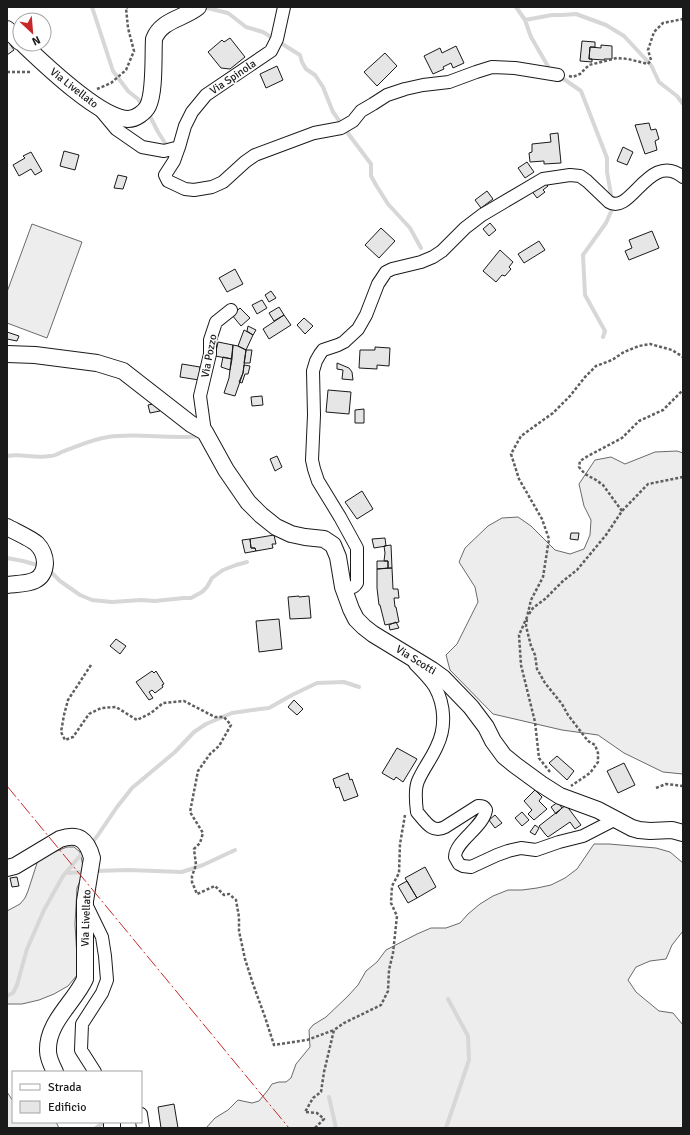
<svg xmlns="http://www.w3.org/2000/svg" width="690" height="1135" font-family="Signika,sans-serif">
  <rect width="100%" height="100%" fill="#fff"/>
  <path fill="#ededed" stroke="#6a6a6a" d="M32 224 82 242 47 338 7 323V292Z
    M677 451 683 453V774L663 772 624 753 598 735 562 730 493 714 450 670 446 655 457 644 478 602 475 587 459 562 465 548 488 526 502 518 518 517 531 526 555 550 570 554 584 549 590 535 591 520 584 506 579 484 595 460 611 457 625 464 655 452Z
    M594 844H609L656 848 670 852 683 863V931L672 945 666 959 650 961 636 967 628 980 636 992 659 1011 673 1013 683 1025V1128H206L215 1118 228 1110 238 1100 252 1103 259 1101 268 1090 272 1084 279 1082H286L291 1078 296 1064 310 1047 309 1030 313 1025 326 1017 348 996 358 985 366 971 377 962 386 950 417 934 431 928H446L460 923 468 914 480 904 493 896 508 890H522L537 888 551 885 565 878 577 869Z
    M67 847H74L80 852 83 866V874L77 888 75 924 78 974 68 986 54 994 39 1000 22 1004H7V911L20 904 25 898 28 891 38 860 44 856Z
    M7 1092 13 1101V1122H56L59 1128H7Z"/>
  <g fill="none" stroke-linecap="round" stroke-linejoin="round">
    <path stroke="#d7d7d7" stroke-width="4" d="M92 7 113 71 128 91 138 99 143 106
      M203 7 228 13 246 27 263 32 300 55 302 62 306 69 315 75 323 87 333 112 350 136 371 164V176L376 185 388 204 410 228 421 248
      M516 7 525 20 531 37 549 68 551 70
      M525 20 552 15H562L576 14 606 25 624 36 651 65 659 82 677 96 683 104
      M558 75 581 91 607 158V172L612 200 613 207 606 223 583 255 585 295 605 331 603 337
      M147 112 151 118 158 132 169 149
      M7 456C21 453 35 459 50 456 55 456 59 453 64 451 78 446 93 439 108 437 138 432 169 440 200 436
      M7 558 23 561 41 566
      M47 569 50 571 60 581 80 595 92 600 112 602 141 600 155 601 184 598H191L202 592 207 587 212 578 223 570 236 565 247 562
      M90 845 98 835 117 807 132 788 175 752 194 732 206 724 232 713 260 709 269 708 292 695 317 683 344 682 359 687
      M94 871 129 870 182 872 203 865 235 850
      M65 873 85 872
      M7 996 13 993 17 985 27 949 44 910 63 876 85 850
      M329 1097 336 1128
      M96 1128 103 1123
      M446 1128 469 1060 468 1036 448 999"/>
  </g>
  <path fill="#e6e6e6" stroke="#1a1a1a" d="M230 38 245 57 230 69 221 68 208 52 222 40 224 42Z
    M7 40 14 50 7 55Z
    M582 41 595 42V47H590L589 59H592V62L580 61Z
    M601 45 612 46V59H604V60L589 59 590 47 601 48Z
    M456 46 464 63 453 68 451 63 443 67 444 69 433 74 424 56 440 48 442 53Z
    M385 53 397 66 377 86 364 72Z
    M277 66 283 80 266 88 260 74Z
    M649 123 651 130 656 129 659 139 655 141 657 150 645 154 635 125Z
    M558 133 561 163 544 164V161L530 162 529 153 532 152V144L551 142 550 134Z
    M623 147 633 152 627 165 617 161Z
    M64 151 79 155 75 170 60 166Z
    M31 152 42 171 35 175 31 169 19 176 13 165 25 158 23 156Z
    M527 162 534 172 525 178 518 168Z
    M118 175 127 177 123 189 114 188Z
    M544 181 548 186 543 190 545 192 537 198 531 190Z
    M487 191 493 199 481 208 475 200Z
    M490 223 496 230 489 236 483 229Z
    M381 228 395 241 379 258 365 245Z
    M652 231 659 248 629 260 625 251 632 248 629 240Z
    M539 241 545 250 524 263 518 254Z
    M500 250 513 262 509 267 511 269 505 276 502 275 496 282 483 271Z
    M235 269 243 284 227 292 219 278Z
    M271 291 276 298 269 302 265 295Z
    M262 300 267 308 257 314 252 305Z
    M279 307 284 315 274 321 269 313Z
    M240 308 250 318 241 326 232 315Z
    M284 315 291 325 269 339 263 329Z
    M304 318 313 326 305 334 297 325Z
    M248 326 256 330 253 335 247 331Z
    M244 330 253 335 246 350 238 346Z
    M7 332 19 336 17 341 7 339Z
    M218 342 233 345 232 359 215 356Z
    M233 345 238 346 246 350 243 373 235 396 224 393 229 378Z
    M375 347 390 348 389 366 377 365V369L359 368 360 350H375Z
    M246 350H252L250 363H244Z
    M223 357 232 359 230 370 221 367Z
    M337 363 349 368 352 372 353 380 342 379 343 370 337 369Z
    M182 364 200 367 199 380 180 377Z
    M244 365 250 366 248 374H245L242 383 239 382 243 373Z
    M328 390 351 392 349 414 326 412Z
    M262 396 263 405 252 406 251 397Z
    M158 403 160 411 150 413 148 405Z
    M364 409V423H355V410Z
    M277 456 282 467 275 471 270 459Z
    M362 491 373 509 357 519 345 502Z
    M571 533H579L578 540 570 539Z
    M274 535 276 544H272L273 548 256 551 255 548H251L250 539Z
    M385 538 386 546 374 548 372 539Z
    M250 539 251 548H255L256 551 245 553 242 540Z
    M391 545 392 568H388V561H384L385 553 384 546Z
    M377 561H388V568L377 569Z
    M392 568 393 589H398L399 598H394L395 607H396L399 622 385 625 380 605H379L377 588V569Z
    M299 596V597L309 596 311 618 290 619 288 597Z
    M279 619 282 649 259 652 256 621Z
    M396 622 399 628 390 630 389 625Z
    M116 639 126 646 120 654 110 646Z
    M152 671 154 673 156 671 164 684 162 685 163 687 155 693 152 690 149 692 153 698 149 700 136 682Z
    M294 700 303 709 297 715 288 707Z
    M397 748 417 759 403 782 396 777 394 780 382 773Z
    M557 756 574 771 567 780 549 763Z
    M624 763 635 785 618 793 607 771Z
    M348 773 350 780 352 779 358 796 344 801 339 787 336 788 333 779Z
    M535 790 542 797 539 801 547 809 534 820 528 814 532 810 524 801Z
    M558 802 562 808 556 814 551 807Z
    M566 805 581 825 575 829 570 822 548 837 545 834 539 826Z
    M522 812 529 820 522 826 515 818Z
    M495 815 502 823 495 828 489 820Z
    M535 825 539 828 535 835 530 832Z
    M425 867 436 887 417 898 405 878Z
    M17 877 19 886 12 887 10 878Z
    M407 881 417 898 408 903 398 886Z
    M174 1104 178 1128H161L158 1107Z"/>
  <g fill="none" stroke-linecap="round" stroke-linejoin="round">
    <g stroke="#1a1a1a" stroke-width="14">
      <path id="street" d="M101 111 116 129 142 147 164 151 179 147 185 126 192 112 206 95 271 51 277 39 284 7
        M179 147 174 161 165 175 168 181 185 189 194 190 212 187 223 182 245 162 255 155 314 133 341 128 353 121 361 111 373 104 387 95 405 89 423 85 449 82 476 72 492 67 515 68 558 75
        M205 432 200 396 210 354V340L216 322 231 310
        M343 587C349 589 354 588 357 583V548L340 517 318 481 314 469 312 460 314 415 313 371 316 361 320 354 323 350 338 345 344 342 358 329 366 315 378 284 386 272 392 269 421 262 433 257 442 251 465 228 482 215 543 179 570 175 580 176 587 181 609 202C631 216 649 150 683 177
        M415 664C422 671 430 679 435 687 445 705 446 728 437 746 432 758 423 769 418 781 415 788 416 804 417 812 425 821 432 834 445 827L478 806C482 806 484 806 486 810 483 828 455 841 455 857L459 864 463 866 471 867 497 855 508 851 521 848 536 850 559 842 583 836 616 819
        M86 904 102 937 105 956 107 980 102 993 82 1024 81 1050 95 1072
        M141 1114 143 1128"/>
    </g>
    <g stroke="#1a1a1a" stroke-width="18">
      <path id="secondary" d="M7 29 20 42
        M23 44C44 64 100 118 128 119 136 119 145 112 148 106 155 92 153 56 154 39 161 20 183 19 198 7
        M7 354 35 355 97 363 123 371 191 424 205 432 226 470 248 502 261 515 276 527 291 534 305 537 324 539 333 545 338 557 343 587 351 609 356 619 364 627 373 634 432 670 443 678 471 707 486 727 493 741 504 756 515 765 541 784 560 796 598 810 632 828 639 830 650 831 672 830 683 833
        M7 527C14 531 32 539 37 544 42 549 45 557 45 563 44 585 24 583 7 585
        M7 868 15 866 60 839C78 833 87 839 92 858L85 901V979C74 1003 47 1022 48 1051 48 1058 52 1066 55 1072
        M112 1122V1128"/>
    </g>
    <path stroke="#5f5f5f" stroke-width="2.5" stroke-dasharray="3 2" stroke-linecap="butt" d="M7 72H32
      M569 76 573 77 580 74 589 65 617 58 628 59 648 64 651 60 648 50 654 32 663 23 683 19
      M97 89 111 83 126 70 134 51 128 28 126 8 128 7
      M622 511 603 485 596 480 585 474 579 467 580 461 588 456 622 438 639 421 663 410 683 390
      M529 614 533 608 545 599 563 581 577 570 606 535 622 511 648 484 683 477
      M527 619 526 626 531 646 535 655 537 669 545 683 562 704 568 715 588 741 595 745 598 753V762L590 773 571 786
      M91 665 68 700 64 715 61 732 65 740 73 737 89 714 101 708 116 707 137 720 151 713 163 703 184 701 215 717H224L231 725 219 746 210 754 198 771 190 812 203 833 200 843 194 849 196 865 192 876V882L197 894 215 886 224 895 229 894 236 900 239 917V931L245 959 253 984 265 1017 274 1045 307 1040 334 1030
      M550 772 539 758 535 722 521 665 519 635 527 617 531 600 543 577 549 539 542 519 519 479 511 454 521 436 553 413 570 396 585 377 596 366 612 360 624 352 639 346 650 344 672 350 683 357
      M656 788 666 784 683 786
      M315 1128 324 1119 317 1113 305 1112 313 1098 321 1092 324 1072 334 1030 344 1023 381 1005 388 991 389 970 393 953 397 916 391 903 392 886 399 873 400 844 405 815"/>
    <use href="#street" stroke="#fff" stroke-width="12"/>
    <use href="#secondary" stroke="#fff" stroke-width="16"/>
    <path stroke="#c62828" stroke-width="1" stroke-dasharray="14 3 2 3" stroke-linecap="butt" d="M7 786 289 1128"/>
  </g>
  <g text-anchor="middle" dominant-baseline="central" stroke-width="3" stroke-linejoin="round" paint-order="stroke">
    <g font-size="11" fill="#1a1a1a" stroke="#fff">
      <text transform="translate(233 77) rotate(-34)">Via Spinola</text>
      <text transform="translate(74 88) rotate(38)">Via Livellato</text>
      <text transform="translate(209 356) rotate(-79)">Via Pozzo</text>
      <text transform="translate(416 660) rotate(32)">Via Scotti</text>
      <text transform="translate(86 918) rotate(-88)">Via Livellato</text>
    </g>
  </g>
  <rect width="690" height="1135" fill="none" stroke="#1a1a1a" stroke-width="16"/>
  <rect x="12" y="1071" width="130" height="52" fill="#ffffff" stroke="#a3a3a3"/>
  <rect x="20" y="1084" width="20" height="6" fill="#ffffff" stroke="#a3a3a3"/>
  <text x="48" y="1091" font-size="12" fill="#1a1a1a">Strada</text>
  <rect x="20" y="1101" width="20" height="12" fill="#e6e6e6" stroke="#a3a3a3"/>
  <text x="48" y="1111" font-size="12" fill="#1a1a1a">Edificio</text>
  <g transform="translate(32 32) rotate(154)"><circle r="19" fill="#ffffff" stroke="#a3a3a3"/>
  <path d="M0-3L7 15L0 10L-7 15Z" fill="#c62828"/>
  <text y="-6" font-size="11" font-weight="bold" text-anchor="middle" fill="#1a1a1a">N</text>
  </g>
</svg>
